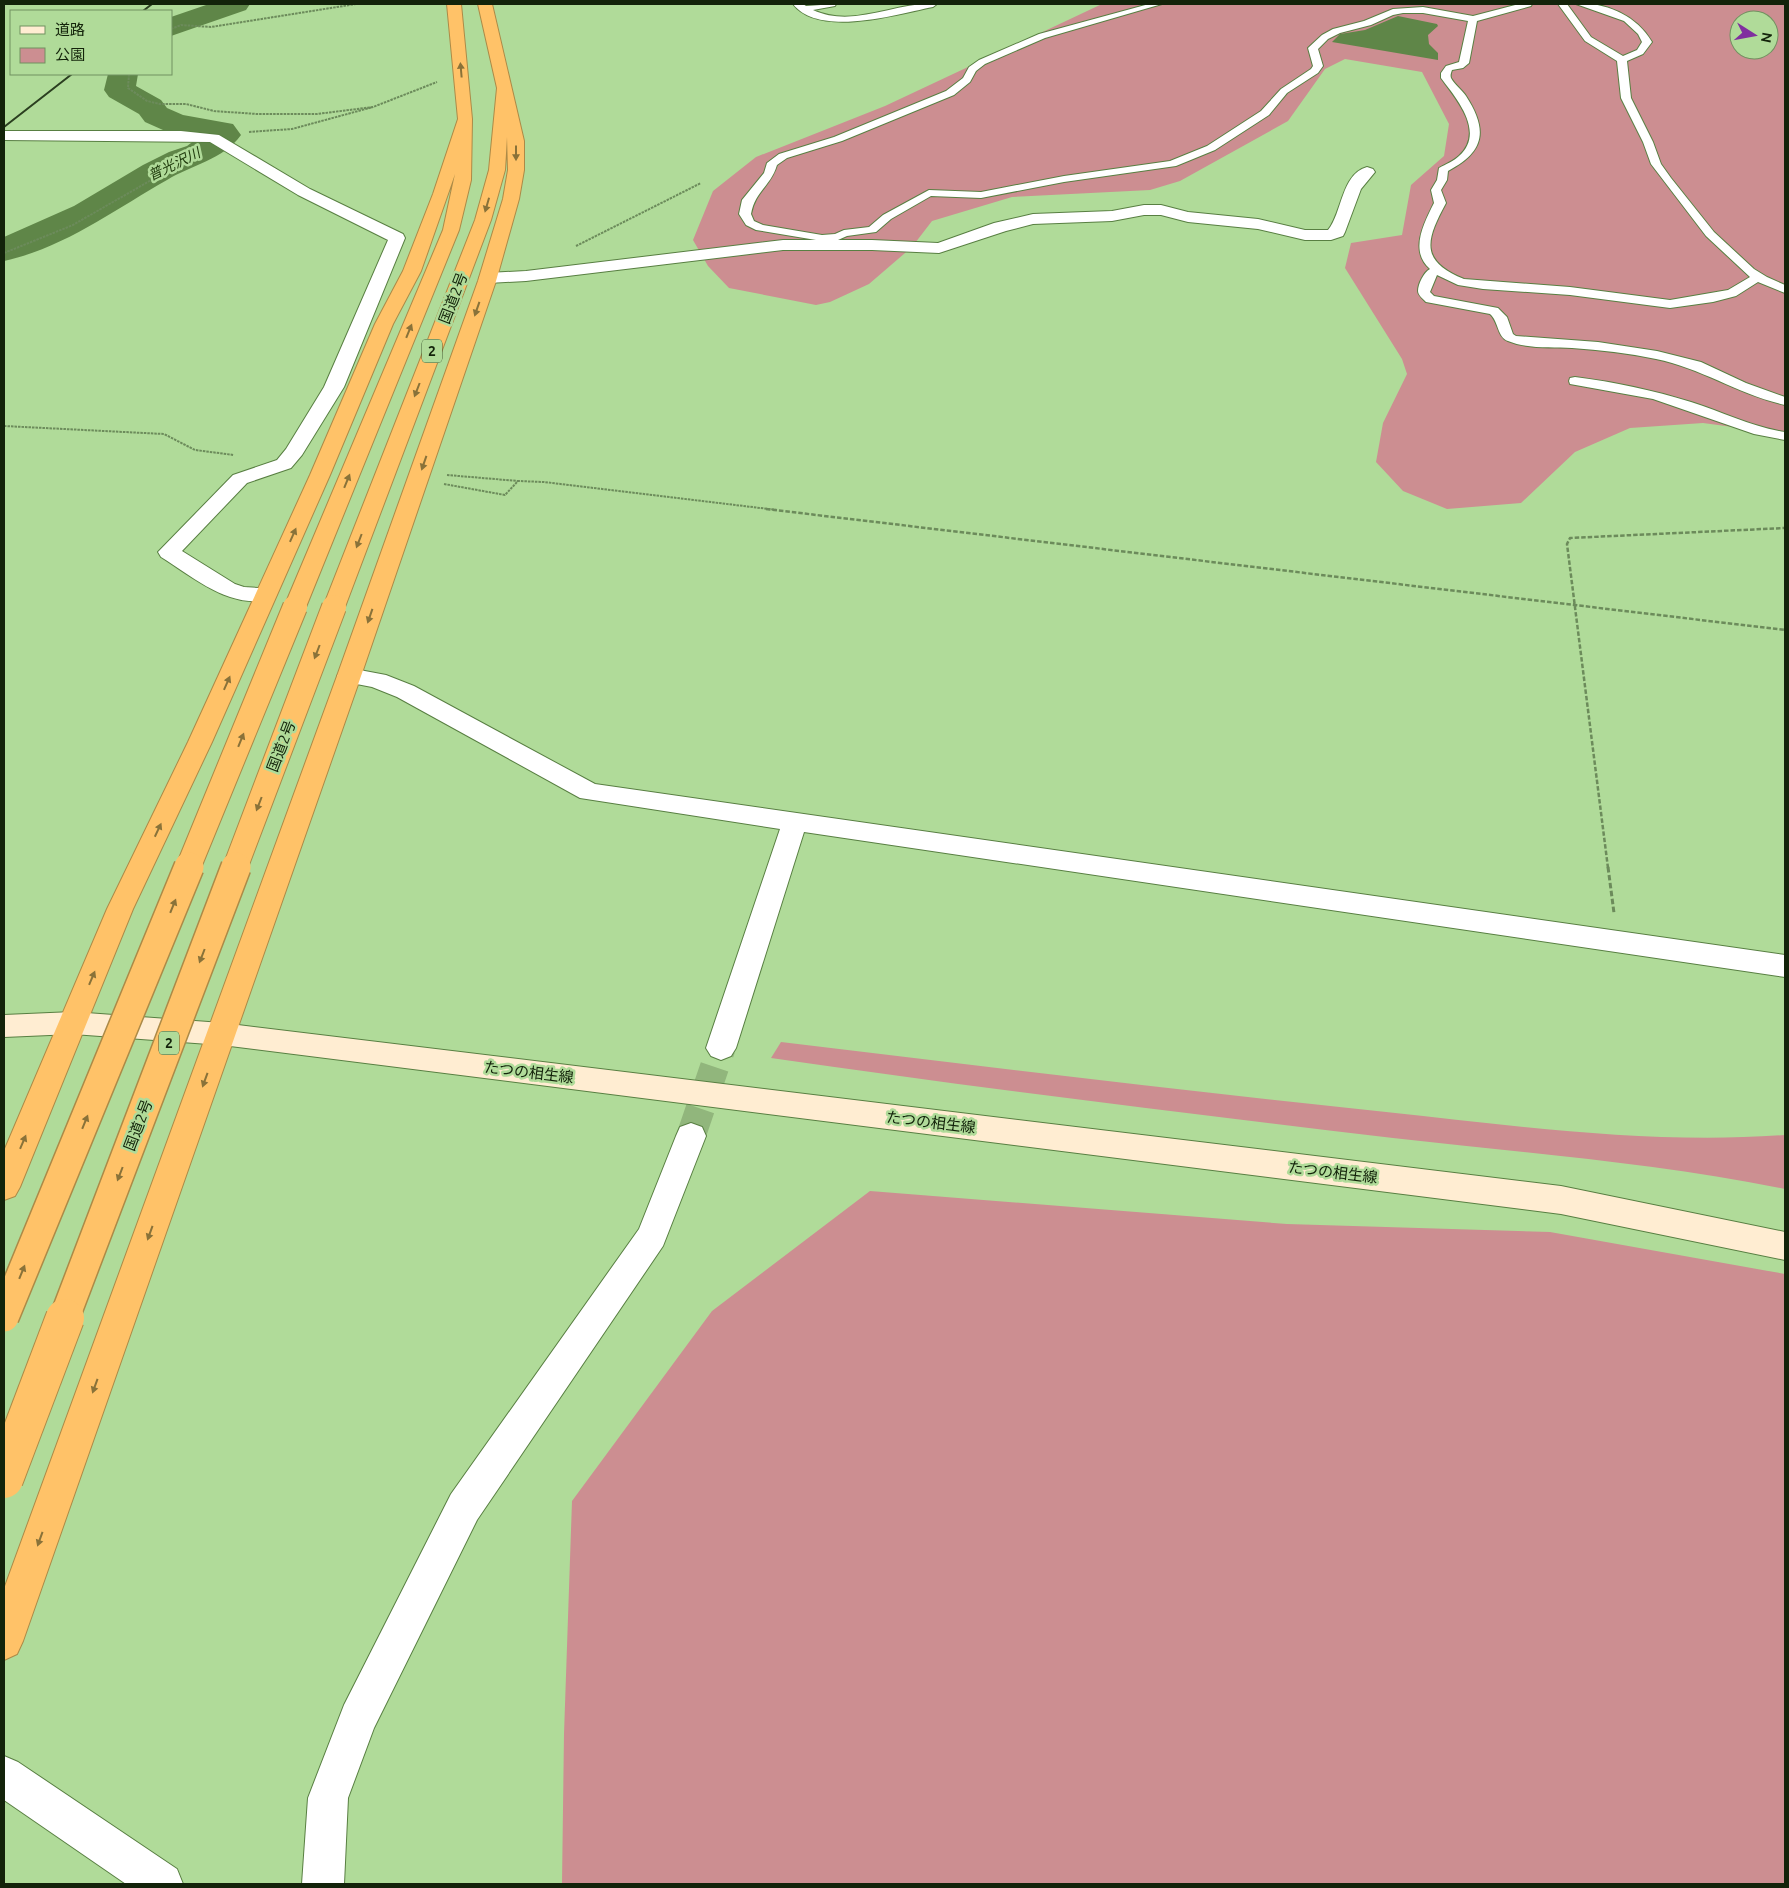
<svg xmlns="http://www.w3.org/2000/svg" width="1789" height="1888" font-family="Ubuntu,'Noto Sans JP',sans-serif">
  <rect width="100%" height="100%" fill="#b0db99"/>
  <path fill="#cc8e91" fill-rule="evenodd" d="M1102 4H1785V434L1703 423 1630 428 1575 452 1521 503 1447 509 1403 491 1376 462 1383 423 1407 374 1402 359 1345 268 1351 243 1402 235 1411 185 1444 156 1449 124 1422 72 1345 59 1325 69 1288 121 1180 181 1150 190 1012 197 932 221 912 247 869 284 830 302 816 305 729 288 708 266 693 240 713 191 756 157 885 106ZM1739 20H1769V50H1739Z
    M781 1042C982 1066 1184 1091 1386 1112 1518 1126 1652 1145 1785 1135V1189C1656 1163 1524 1153 1393 1138 1185 1113 978 1088 771 1058Z
    M870 1191 1287 1224 1550 1232 1785 1274V1884H562L564 1734 572 1501 712 1311Z"/>
  <path fill="#5f8648" d="M1398 16 1437 24 1438 26 1428 35 1429 44 1438 53V60L1332 42 1340 34 1365 30Z"/>
  <g fill="none" stroke-linecap="round" stroke-linejoin="round">
    <path fill="#5f8648" fill-rule="evenodd" d="M209 4H250L246 10 171 36V17Z
      M108 74H138L136 86 161 100 167 108 183 115 233 124 241 135C223 160 191 165 167 180 114 210 64 248 4 261V237L74 206 143 165 169 152 187 146 199 137 163 130 145 122 139 114 109 97 104 90Z"/>
    <path stroke="#91b67c" stroke-width="29" stroke-dasharray="29 15" stroke-linecap="butt" d="M691 1136 721 1048"/>
    <g stroke="#587f42" stroke-width="2">
      <path id="lane" d="M793 4H803L806 6 836 4 835 6 813 10C854 29 896 1 937 4L933 7C898 14 819 38 793 4Z
        M1149 4H1162L1045 38 985 64 976 71 970 82 954 95 842 141 787 158 777 165C771 186 755 191 751 214L754 221 763 225 822 235 835 234 844 230 869 227 883 215 929 190 981 192 1064 176 1170 161 1207 146 1261 111 1281 89 1311 69 1313 66 1308 48 1322 35 1333 29 1364 21 1393 9 1423 7 1473 16 1519 4H1532L1531 6 1477 21 1469 63 1463 68 1452 70C1451 73 1450 75 1451 78 1454 84 1462 90 1466 96 1488 130 1485 152 1448 171L1447 180 1441 190 1446 203C1426 240 1419 261 1464 279L1570 287 1670 300 1728 290 1750 277 1706 236 1651 164 1643 142 1621 98 1617 61 1585 41 1558 4H1567L1591 37 1623 56 1637 50 1642 42 1638 34 1624 21 1576 4C1606 2 1636 15 1652 42L1643 54 1627 61 1631 98 1653 142 1661 164 1671 178 1714 232 1754 269 1767 277 1785 285V293L1758 282 1736 296 1713 302 1670 308 1570 295 1483 289 1458 285 1437 275 1430 292 1434 296 1498 308 1507 317 1513 334 1516 336 1598 342 1657 351 1701 362 1746 383 1785 397V405C1740 395 1701 368 1656 359 1628 353 1600 350 1572 348 1552 347 1527 349 1508 341 1497 337 1499 322 1490 314L1426 302C1423 299 1418 295 1418 291 1418 284 1424 272 1430 269 1409 251 1424 223 1434 203L1431 190 1437 180 1439 168C1446 164 1454 161 1459 156 1486 132 1456 98 1441 78V73L1446 66 1459 62 1468 21 1423 13H1403L1393 15 1371 25 1340 33 1328 39 1318 49 1323 66 1318 73 1287 93 1269 115 1215 150 1176 166 1064 182 981 198 931 196 891 219 876 232 847 236 838 240 822 241 756 230 746 225 739 214 742 200 764 173 767 163 779 154 834 137 946 91 963 78 969 67 979 60 1039 34Z
        M1575 377C1614 382 1653 390 1691 402 1723 412 1752 427 1785 432V440L1754 434 1653 399 1570 384 1569 381 1570 378Z"/>
    </g>
    <g stroke="#587f42" stroke-width="2">
      <path id="street" d="M4 131H181L219 135 310 189 403 234 405 238 344 387 302 455 291 468 247 483 182 551 235 584 244 587 274 589 277 594 274 599C230 610 196 579 161 557L158 552 233 475 277 460 286 449 324 387 388 240 298 195 210 142 4 140Z
        M1367 167 1373 169 1375 172 1361 189 1345 232 1343 236 1331 240H1305L1258 229 1188 222 1161 215H1144L1112 221 1033 224 1006 231 939 253 872 250H783L526 281 488 283 482 282 479 278 482 274 488 273 526 271 783 240H872L938 243 994 223 1033 214 1112 211 1144 205H1161L1188 212 1258 219 1305 230H1328C1342 214 1341 174 1367 167Z
        M349 668 386 675 414 686 595 784 1785 955V977L804 832 736 1048 731 1056 721 1060 711 1056 706 1048 780 829 580 798 397 697 372 687 341 681 337 676 341 671Z
        M691 1123 702 1127 706 1136 663 1246 477 1520 374 1728 348 1798 344 1884H302L308 1798 344 1705 451 1494 639 1229 676 1136 680 1127Z
        M4 1756 18 1762 177 1869 183 1884H126L4 1800Z"/>
    </g>
    <g stroke="#587f42" stroke-width="2">
      <path id="secondary" d="M73 1012 222 1023 1561 1186 1785 1232V1260L1561 1214 222 1045 73 1034 4 1037V1015Z"/>
    </g>
    <g stroke="#ac8a47" stroke-width="2">
      <path id="highway" d="M447 4H461L472 119 471 180 459 230 306 607 303 612 295 614 287 612 284 607 443 230 455 174 421 271 393 324 330 475 212 742 133 909 20 1187 15 1196 4 1200V1151L107 909 188 742 310 475 375 324 403 271 433 194 458 119Z
        M478 4H492L524 141V170L519 199 496 281 361 676 23 1641 17 1654 4 1660V1589L337 676 478 281 503 199 508 170 507 137 505 170 491 220 345 607 342 612 334 614 326 612 323 607 475 220 489 170 497 88Z"/>
    </g>
    <path stroke="#6c8b5b" stroke-width="2" stroke-dasharray="2.5 1" stroke-linecap="butt" d="M171 29 181 25 211 27 356 4
      M129 74 128 88 147 101 160 104H186L214 111 257 114H317L373 107 437 82
      M249 132 292 129 373 107
      M576 246 701 183
      M4 253 73 225 184 161
      M4 426 164 434 195 450 234 455
      M447 475 518 481
      M444 484 505 495 518 481 544 482 777 510"/>
    <path stroke="#6c8b5b" stroke-width="2.5" stroke-dasharray="4.5 2" stroke-linecap="butt" d="M766 509 1785 630
      M1608 868 1567 544 1570 538 1785 528"/>
    <path stroke="#6c8b5b" stroke-width="3" stroke-dasharray="5.5 2.5" stroke-linecap="butt" d="M1608 867 1614 913"/>
    <use href="#lane" fill="#fff" fill-rule="evenodd"/>
    <use href="#street" fill="#fff" fill-rule="evenodd"/>
    <use href="#secondary" fill="#ffedd2" fill-rule="evenodd"/>
    <use href="#highway" fill="#ffc268" fill-rule="evenodd"/>
    <path stroke="#2b3f20" stroke-width="2" d="M143 11 152 4
      M4 127 72 74"/>
    <g stroke="#ac8a47" stroke-width="26" stroke-linecap="butt">
      <path id="highway-bridge-far2" d="M188 868 295 607
        M235 868 334 607"/>
    </g>
    <g stroke="#ac8a47" stroke-width="32" stroke-linecap="butt">
      <path id="highway-bridge-far1" d="M4 1317 189 867
        M64 1319 236 867"/>
    </g>
    <g stroke="#ac8a47" stroke-width="40" stroke-linecap="butt">
      <path id="highway-bridge" d="M4 1479 65 1318"/>
    </g>
    <use href="#highway-bridge-far2" stroke="#ffc268" stroke-width="24"/>
    <use href="#highway-bridge-far1" stroke="#ffc268" stroke-width="29"/>
    <use href="#highway-bridge" stroke="#ffc268" stroke-width="38"/>
  </g>
  <defs><path id="oneway-solid" d="M-6-.8H1V-3.2L6.5 0L1 3.2V.8H-6Z" transform="scale(1.25)"/></defs>
  <g fill="#897239">
    <use href="#oneway-solid" transform="translate(461 70) rotate(-95)"/>
    <use href="#oneway-solid" transform="translate(516 153) rotate(90)"/>
    <use href="#oneway-solid" transform="translate(487 205) rotate(106)"/>
    <use href="#oneway-solid" transform="translate(477 309) rotate(109)"/>
    <use href="#oneway-solid" transform="translate(409 331) rotate(-68)"/>
    <use href="#oneway-solid" transform="translate(417 390) rotate(111)"/>
    <use href="#oneway-solid" transform="translate(424 463) rotate(109)"/>
    <use href="#oneway-solid" transform="translate(347 481) rotate(-68)"/>
    <use href="#oneway-solid" transform="translate(293 535) rotate(-66)"/>
    <use href="#oneway-solid" transform="translate(359 541) rotate(111)"/>
    <use href="#oneway-solid" transform="translate(370 616) rotate(109)"/>
    <use href="#oneway-solid" transform="translate(317 652) rotate(111)"/>
    <use href="#oneway-solid" transform="translate(227 683) rotate(-66)"/>
    <use href="#oneway-solid" transform="translate(241 740) rotate(-68)"/>
    <use href="#oneway-solid" transform="translate(259 804) rotate(111)"/>
    <use href="#oneway-solid" transform="translate(158 830) rotate(-65)"/>
    <use href="#oneway-solid" transform="translate(173 906) rotate(-68)"/>
    <use href="#oneway-solid" transform="translate(202 956) rotate(111)"/>
    <use href="#oneway-solid" transform="translate(92 978) rotate(-67)"/>
    <use href="#oneway-solid" transform="translate(205 1080) rotate(110)"/>
    <use href="#oneway-solid" transform="translate(85 1122) rotate(-68)"/>
    <use href="#oneway-solid" transform="translate(23 1142) rotate(-67)"/>
    <use href="#oneway-solid" transform="translate(120 1174) rotate(111)"/>
    <use href="#oneway-solid" transform="translate(150 1233) rotate(110)"/>
    <use href="#oneway-solid" transform="translate(22 1272) rotate(-68)"/>
    <use href="#oneway-solid" transform="translate(95 1386) rotate(110)"/>
    <use href="#oneway-solid" transform="translate(40 1539) rotate(110)"/>
  </g>
  <g text-anchor="middle" dominant-baseline="central" stroke-width="5" stroke-linejoin="round" paint-order="stroke">
    <g font-size="14" font-style="italic" fill="#1c3709" stroke="#b0db99">
      <text transform="translate(174 164) rotate(-26)">普光沢川</text>
    </g>
    <g fill="#b0db99" stroke="#425a35" stroke-width="1">
      <rect x="422" y="339.5" width="20" height="23" rx="4"/>
      <rect x="159" y="1031.5" width="20" height="23" rx="4"/>
    </g>
    <g font-size="14" font-weight="bold" fill="#13230a">
      <text x="432" y="351">2</text>
      <text x="169" y="1043">2</text>
    </g>
    <g font-size="15" fill="#13230a" stroke="#b0db99">
      <text transform="translate(453 298) rotate(-69)">国道2号</text>
      <text transform="translate(281 746) rotate(-69)">国道2号</text>
      <text transform="translate(529 1072) rotate(7)">たつの相生線</text>
      <text transform="translate(931 1122) rotate(7)">たつの相生線</text>
      <text transform="translate(138 1125) rotate(-69)">国道2号</text>
      <text transform="translate(1333 1172) rotate(7)">たつの相生線</text>
    </g>
  </g>
  <rect width="1789" height="1888" fill="none" stroke="#13230a" stroke-width="10"/>
  <rect x="10" y="10" width="162" height="65" fill="#b0db99" stroke="#719160"/>
  <rect x="20" y="26" width="25" height="8" fill="#ffedd2" stroke="#719160"/>
  <text x="55" y="35" font-size="15" fill="#13230a">道路</text>
  <rect x="20" y="48" width="25" height="15" fill="#cc8e91" stroke="#719160"/>
  <text x="55" y="60" font-size="15" fill="#13230a">公園</text>
  <g transform="translate(1754 35) rotate(101)"><circle r="24" fill="#b0db99" stroke="#719160"/>
  <path d="M0-4L9 19L0 12L-9 19Z" fill="#802f9f"/>
  <text y="-8" font-size="14" font-weight="bold" text-anchor="middle" fill="#13230a">N</text>
  </g>
</svg>
